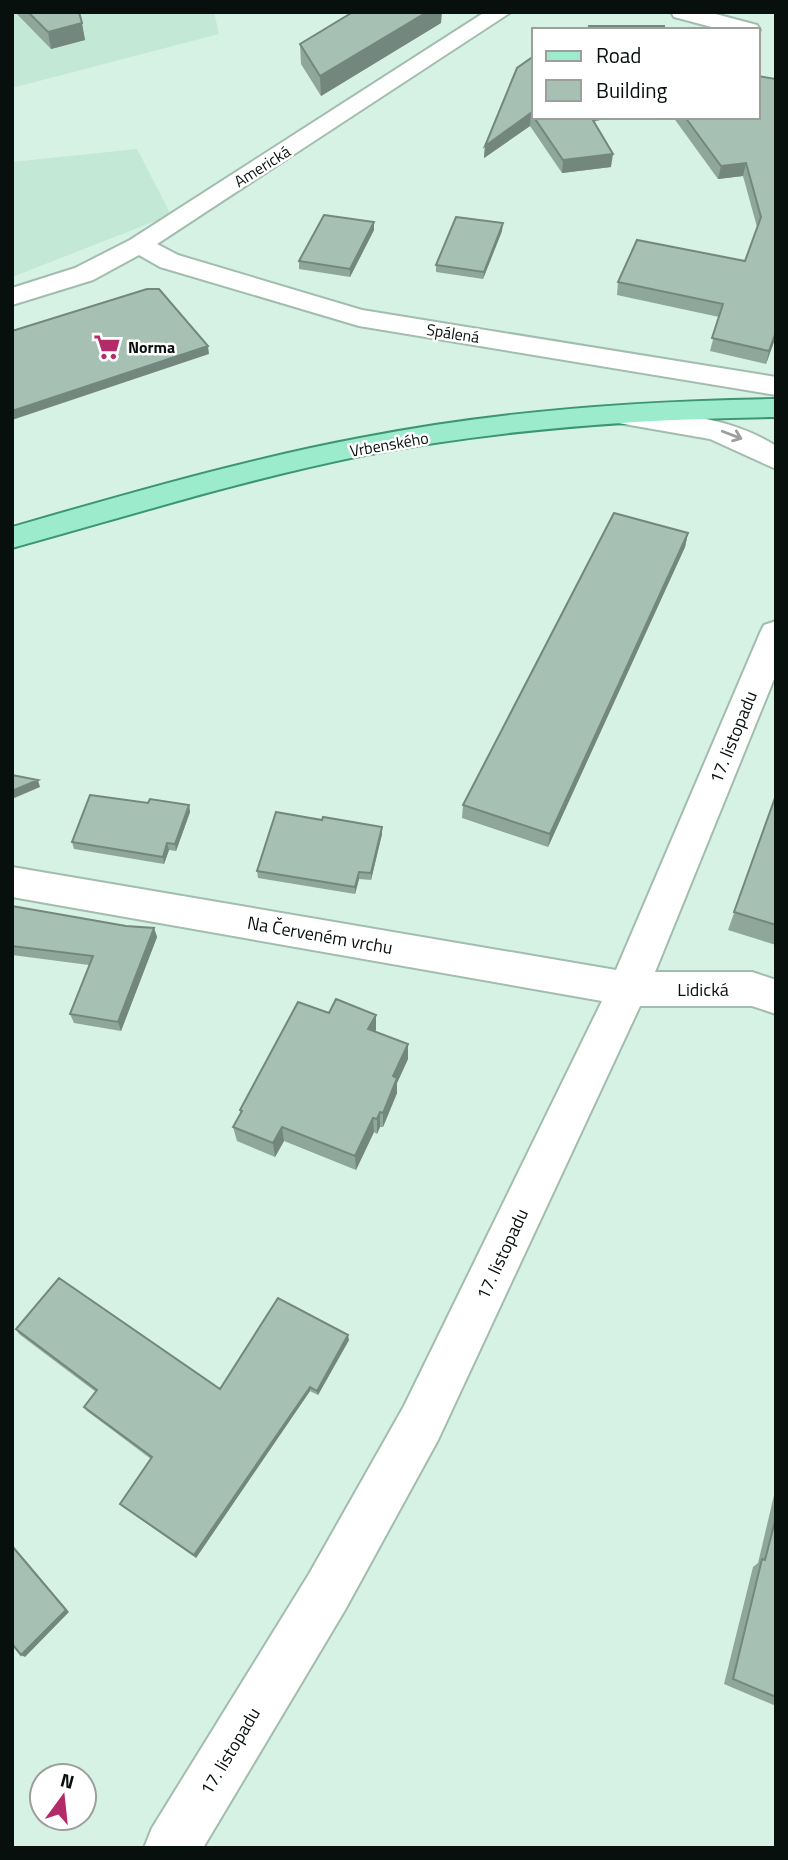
<svg xmlns="http://www.w3.org/2000/svg" width="788" height="1860" font-family="'Titillium Web',sans-serif">
  <rect width="100%" height="100%" fill="#d6f2e4"/>
  <path fill="#c4e8d6" d="M12 12H214L219 34 12 88Z
    M137 149 171 215 12 277V162Z"/>
  <g fill="none" stroke-linecap="round" stroke-linejoin="round">
    <g stroke="#a2bcaf" stroke-width="4">
      <path id="minor" d="M485 12H511L157 244 178 255 362 310 776 377V395L359 326 160 267 139 255 93 280 12 305V288L75 268 130 240Z
        M671 12H708L757 25 760 30 758 32V30H723L674 17Z
        M617 406C670 413 730 416 776 446V469L710 439 607 421 603 415 607 409Z
        M776 621V674L655 972H752L776 980V1014L752 1006H640L438 1440 345 1610 203 1848H144L152 1828 309 1574 404 1406 602 1001 12 897V867L616 970 760 633 764 625Z"/>
    </g>
    <g stroke="#3c9573" stroke-width="4">
      <path id="major" d="M776 399V417C636 419 497 429 360 456 242 480 128 516 12 548V527C127 494 243 460 360 438 497 411 636 401 776 399Z"/>
    </g>
    <use href="#minor" fill="#fff" fill-rule="evenodd"/>
    <use href="#major" fill="#9bebcc" fill-rule="evenodd"/>
  </g>
  <path fill="#8fa69b" d="M15 12H79L85 40 51 49Z
    M441 23 321 96 301 64 300 44Z
    M517 68 534 117H612L593 122 611 167 562 173 530 126 484 158 485 146Z
    M776 79V339H775L766 364 710 351 719 317 617 295 618 282 745 261 757 227 743 176 718 179 673 117H758Z
    M374 222V230L350 277 299 269V261Z
    M502 231 483 279 436 272V265Z
    M688 533 685 547 548 847 462 818 463 805Z
    M776 795V945L728 930Z
    M148 803 189 805 190 812 176 851 169 850 164 864 74 849 72 842Z
    M322 820 382 827V834L371 880 359 879 355 894 258 878 257 871Z
    M12 906 126 926 154 928 157 937 121 1031 74 1023 70 1014 89 965 12 955Z
    M329 1013 376 1015 375 1032 408 1059 397 1083V1093L383 1127H380L377 1134 374 1132 356 1170 284 1141 275 1157 237 1141 233 1127 240 1114V1110Z
    M16 1329 220 1389 349 1340 318 1395 310 1391 196 1558 123 1507 120 1504 151 1459 87 1411 84 1407 96 1392 19 1334Z
    M776 1487V1706L724 1684 753 1567 758 1563Z"/>
  <path fill="#74877e" d="M427 12H442L441 23 321 96 320 76Z
    M82 23 85 40 51 49 48 32Z
    M531 113 530 126 484 158 485 146Z
    M586 117H612L585 123Z
    M613 154 611 167 562 173 563 160Z
    M746 163 743 176 718 179 721 166Z
    M374 222V230L350 277V269Z
    M503 223 502 231 483 279 484 272Z
    M776 332 775 339 766 364 769 351Z
    M208 346 209 354 12 420V411Z
    M688 533 685 547 548 847 550 834Z
    M38 780 40 787 12 799V791Z
    M189 805 190 812 176 851 175 844Z
    M382 827V834L371 880V873Z
    M167 843 169 850 164 864 163 857Z
    M359 872V879L355 894V887Z
    M154 928 157 937 121 1031 118 1022Z
    M376 1015V1030L369 1044 368 1029Z
    M408 1044V1059L397 1083V1093L383 1127V1113L393 1076Z
    M380 1112V1127L377 1134V1119Z
    M373 1118 374 1132 356 1170 355 1156Z
    M282 1127 284 1141 275 1157 273 1143Z
    M348 1335 349 1340 318 1395 317 1391Z
    M310 1387V1391L196 1558 194 1555Z
    M12 1545 69 1612 25 1657 21 1655Z"/>
  <path fill="#a6c1b4" stroke="#74877e" stroke-width="2" d="M28 12H79L82 23 48 32Z
    M353 12H427L320 76 300 44Z
    M589 26H664V30H590Z
    M534 56V117H591L613 154 563 160 531 113 485 146 517 68Z
    M758 76 776 79V332L769 351 712 338 723 304 618 282 637 240 745 261 761 217 746 163 721 166 685 117H758Z
    M324 215 374 222 350 269 299 261Z
    M456 217 503 223 484 272 436 265Z
    M147 289H159L208 346 12 411V331Z
    M614 513 688 533 550 834 463 805Z
    M12 775 38 780 12 791Z
    M90 795 148 803 150 799 189 805 175 844 167 843 163 857 72 842Z
    M776 795V925L734 912Z
    M276 812 322 820 323 817 382 827 371 873 359 872 355 887 257 871Z
    M12 906 126 926 154 928 118 1022 70 1014 93 956 12 946Z
    M336 999 376 1015 368 1029 408 1044 393 1076 397 1078 383 1113 380 1112 377 1119 373 1118 355 1156 282 1127 273 1143 233 1127 242 1111 240 1110 298 1002 329 1013Z
    M59 1278 220 1389 278 1298 348 1335 317 1391 310 1387 194 1555 120 1504 152 1457 84 1407 97 1390 16 1329Z
    M776 1517V1697L733 1679 762 1559 765 1560Z
    M12 1546 66 1610 21 1655 12 1644Z"/>
  <defs><path id="oneway-shaft" d="M-6 0H5M1.5-3L5.5 0L1.5 3" fill="none" stroke-width="1.6" stroke-linecap="round" stroke-linejoin="round" transform="scale(1.75)"/></defs>
  <use stroke="#9c9f9e" href="#oneway-shaft" transform="translate(732 435) rotate(21)"/>
  <defs>
    <g id="supermarket-bare" transform="scale(2.1)"><path d="M-6-5.5h2.5l.6 2H6L4.5 2H-2.5L-4.4-4H-6ZM-1.5 3.2a1.3 1.3 0 1 0 .1 0ZM3 3.2a1.3 1.3 0 1 0 .1 0Z" fill="#b42b6a" stroke="#fff" stroke-width="2.5" paint-order="stroke"/></g>
  </defs>
  <g fill-rule="evenodd">
    <use href="#supermarket-bare" x="107" y="347"/>
  </g>
  <g text-anchor="middle" dominant-baseline="central" stroke-width="5" stroke-linejoin="round" paint-order="stroke">
    <g font-size="16" fill="#07100c" stroke="#fff">
      <text transform="translate(262 166) rotate(-32)">Americká</text>
      <text transform="translate(453 333) rotate(9)">Spálená</text>
      <text transform="translate(389 444) rotate(-10)">Vrbenského</text>
    </g>
    <g font-size="16" font-weight="bold" fill="#07100c" stroke="#fff" text-anchor="start">
      <text x="128" y="347">Norma</text>
    </g>
    <g font-size="18" fill="#07100c" stroke="#fff">
      <text transform="translate(733 737) rotate(-68)">17. listopadu</text>
      <text transform="translate(320 935) rotate(10)">Na Červeném vrchu</text>
      <text x="703" y="989">Lidická</text>
      <text transform="translate(502 1254) rotate(-65)">17. listopadu</text>
      <text transform="translate(230 1751) rotate(-59)">17. listopadu</text>
    </g>
  </g>
  <rect width="788" height="1860" fill="none" stroke="#07100c" stroke-width="28"/>
  <rect x="532" y="28" width="228" height="91" fill="#ffffff" stroke="#9c9f9e" stroke-width="2"/>
  <rect x="546" y="51" width="35" height="10" fill="#9bebcc" stroke="#9c9f9e" stroke-width="2"/>
  <text x="596" y="63" font-size="21" fill="#07100c">Road</text>
  <rect x="546" y="80" width="35" height="21" fill="#a6c1b4" stroke="#9c9f9e" stroke-width="2"/>
  <text x="596" y="98" font-size="21" fill="#07100c">Building</text>
  <g transform="translate(63 1797) rotate(15)"><circle r="33" fill="#ffffff" stroke="#9c9f9e" stroke-width="2"/>
  <path d="M0-5L12 26L0 18L-12 26Z" fill="#b42b6a"/>
  <text y="-10" font-size="19" font-weight="bold" text-anchor="middle" fill="#07100c">N</text>
  </g>
</svg>
